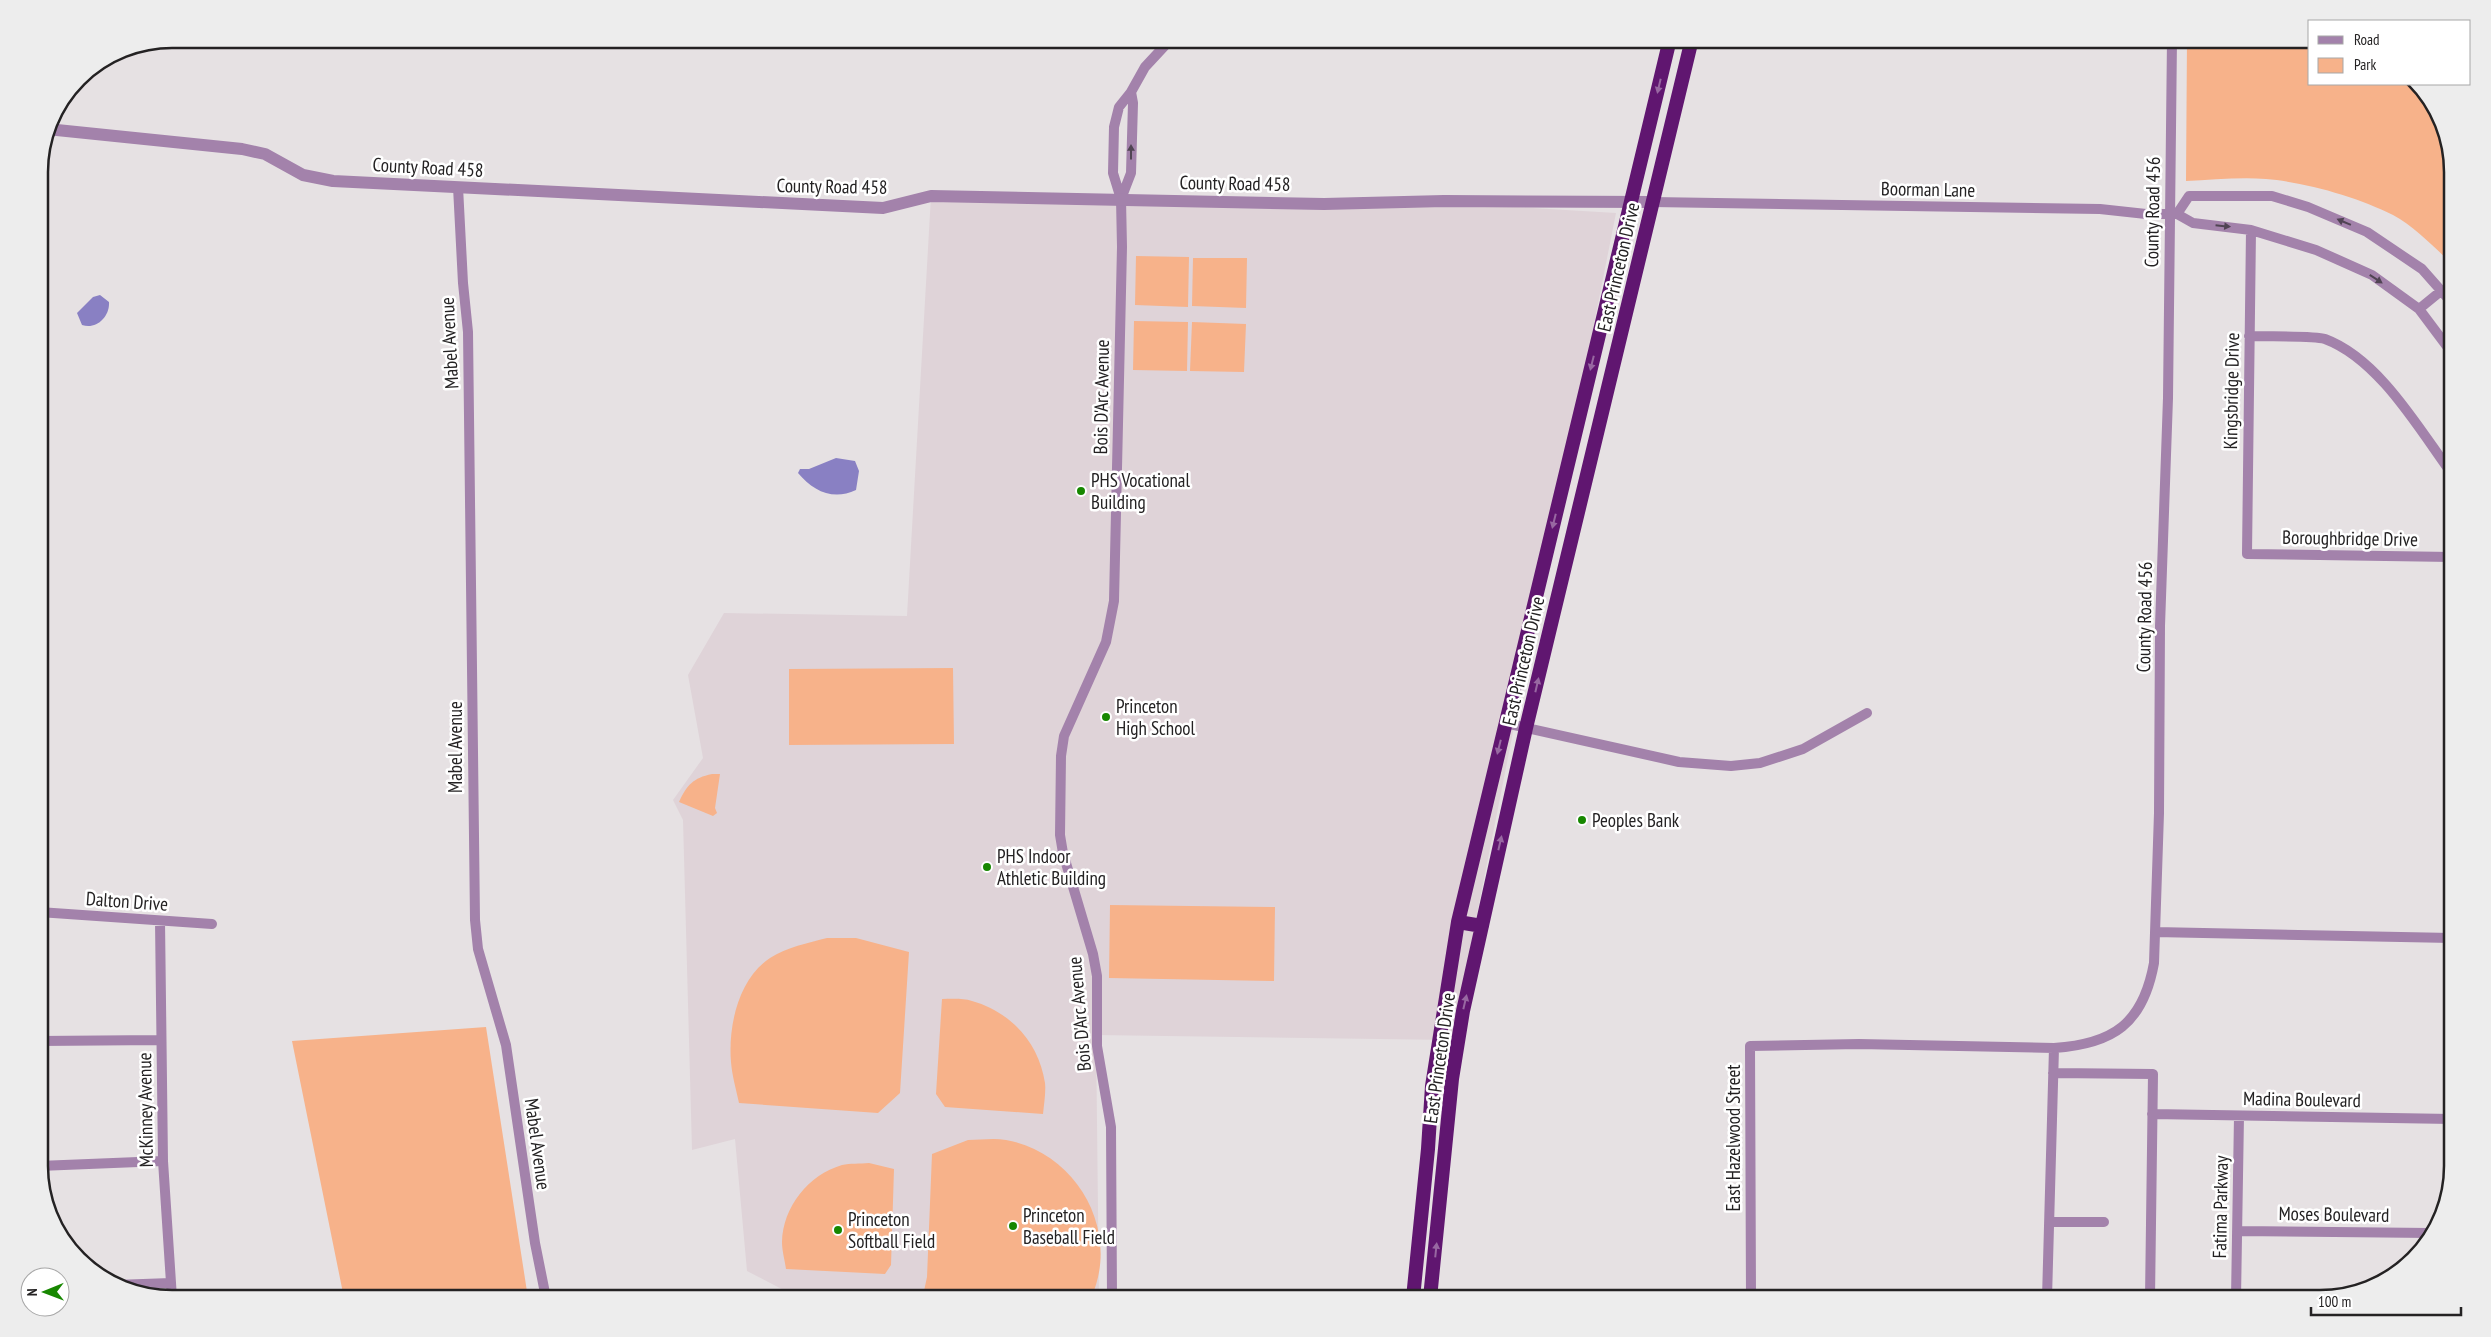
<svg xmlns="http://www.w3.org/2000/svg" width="2491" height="1337" font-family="'PT Sans Narrow',sans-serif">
  <rect width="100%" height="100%" fill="#e6e1e3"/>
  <path fill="#dfd3d8" d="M931 196 1397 200 1616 213 1452 1040 1096 1035 1099 1298H799L747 1271 735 1139 692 1150 683 820 673 800 703 758 688 675 724 613 907 616Z"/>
  <path fill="#f7b28a" d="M2187 39H2310V84H2414L2430 98 2452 163V264C2434 247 2415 227 2393 215 2358 197 2305 182 2266 179 2239 177 2212 180 2186 181Z
    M1136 256 1189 257 1188 307 1135 305Z
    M1193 258H1247L1246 308 1192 306Z
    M1134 321 1188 322 1187 371 1133 370Z
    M1192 322 1246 324 1244 372 1190 371Z
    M953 668 954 744 789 745V669Z
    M712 774H720L715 808 717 813 713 816 679 802C687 785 693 778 712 774Z
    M1110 905 1275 907 1274 981 1109 978Z
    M827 938H856L909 952 900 1093 878 1113 739 1103C736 1089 732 1075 731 1062 728 1027 738 979 770 958 787 947 808 943 827 938Z
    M942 999C951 999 963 998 972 1001 1011 1012 1039 1043 1045 1083 1046 1092 1044 1104 1043 1114L945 1107 936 1094Z
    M486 1027 528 1298H344L292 1041Z
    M968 1140C980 1140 994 1138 1006 1140 1078 1153 1121 1232 1091 1298H927L924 1291 927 1277 932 1154Z
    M869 1163 894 1169 891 1265 885 1274 786 1269C785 1261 782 1251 782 1242 783 1207 808 1175 842 1165 850 1163 860 1164 869 1163Z"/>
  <path fill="#8980c3" d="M100 295 109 302C110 317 96 330 82 325L77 313 93 297Z
    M836 458 855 461 859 471 856 490C833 501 813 491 798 473L800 469H809Z"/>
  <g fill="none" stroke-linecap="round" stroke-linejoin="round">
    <path stroke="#a382ab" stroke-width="10" d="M1131 92 1145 67 1171 39
      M458 187 463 283 468 332 475 920 478 949 506 1045 535 1243 546 1298
      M1652 202 2100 209 2146 214H2177L2193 223 2251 230 2316 250 2372 275 2419 309 2452 353
      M2177 214 2189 196H2272L2308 207 2367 232 2422 269 2452 303
      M2251 230 2247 554 2452 557
      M2419 309 2441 291
      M2249 336C2265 337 2313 335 2325 339 2379 359 2419 429 2452 474
      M1505 723 1679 762 1731 766 1760 763 1803 749 1867 713
      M39 912 212 924
      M160 921 163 1161 172 1298
      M2155 932 2452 938
      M39 1041 161 1040
      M2053 1073 2153 1074 2150 1298
      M2152 1114 2452 1119
      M39 1166 163 1161
      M2049 1222H2104
      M2237 1231 2430 1233
      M115 1285 171 1283
      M1112 1298 1111 1127 1097 1046V976L1093 954 1063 853 1060 835 1061 756 1064 736 1106 642 1114 601 1122 247 1121 199 1113 173 1114 127 1119 107 1131 92 1133 103 1131 173 1121 199
      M1751 1298 1750 1046 1859 1044 2054 1048C2113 1044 2143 1024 2154 963L2159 813 2160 626 2168 398 2172 39
      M2047 1298 2054 1048
      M2236 1298 2239 1116"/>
    <path stroke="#a382ab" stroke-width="12" d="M47 129 242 149 265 154 303 175 333 181 883 208 931 196 1324 204 1444 201 1652 202"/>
    <path stroke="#601670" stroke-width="14" d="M1458 922 1482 926
      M1413 1298 1428 1149 1432 1086 1458 922 1670 39
      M1430 1298 1452 1079 1463 1011 1526 728 1692 39"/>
  </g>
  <defs><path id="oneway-solid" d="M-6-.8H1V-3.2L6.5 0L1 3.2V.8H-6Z" transform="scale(1.25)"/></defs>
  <g fill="#9868a2">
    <use href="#oneway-solid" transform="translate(1659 86) rotate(103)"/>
    <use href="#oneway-solid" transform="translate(1592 363) rotate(104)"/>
    <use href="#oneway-solid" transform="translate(1554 521) rotate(104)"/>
    <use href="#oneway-solid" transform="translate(1537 685) rotate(-77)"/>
    <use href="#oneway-solid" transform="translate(1499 747) rotate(104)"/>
    <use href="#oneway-solid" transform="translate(1500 843) rotate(-77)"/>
    <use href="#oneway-solid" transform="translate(1465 1002) rotate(-77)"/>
    <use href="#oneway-solid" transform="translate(1436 1250) rotate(-84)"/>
  </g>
  <g fill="#504453">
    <use href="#oneway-solid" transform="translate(1131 152) rotate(-90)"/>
    <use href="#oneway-solid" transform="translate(2344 222) rotate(-157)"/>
    <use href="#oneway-solid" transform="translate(2223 226) rotate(6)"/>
    <use href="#oneway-solid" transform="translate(2376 279) rotate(33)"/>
  </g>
  <g fill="#178700" stroke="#fff" stroke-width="2">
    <circle cx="1081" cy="491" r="5"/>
    <circle cx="1106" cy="717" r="5"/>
    <circle cx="1582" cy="820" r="5"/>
    <circle cx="987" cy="867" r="5"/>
    <circle cx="1013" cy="1226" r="5"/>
    <circle cx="838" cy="1230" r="5"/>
  </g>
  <g text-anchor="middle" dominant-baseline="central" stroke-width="5" stroke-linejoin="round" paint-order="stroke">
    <g font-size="19" fill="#242223" stroke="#fff">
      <text transform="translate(428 167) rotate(3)">County Road 458</text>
      <text transform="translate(1235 183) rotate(1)">County Road 458</text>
      <text transform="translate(832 186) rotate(1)">County Road 458</text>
      <text transform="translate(1928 189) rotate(1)">Boorman Lane</text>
      <text transform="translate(2152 212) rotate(-89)">County Road 456</text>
      <text transform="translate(1618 267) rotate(-77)">East Princeton Drive</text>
      <text transform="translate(449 343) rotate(-93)">Mabel Avenue</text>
      <text transform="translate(2231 391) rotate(-89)">Kingsbridge Drive</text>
      <text transform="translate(1101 397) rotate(-89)">Bois D'Arc Avenue</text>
      <text transform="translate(2350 538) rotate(1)">Boroughbridge Drive</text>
      <text transform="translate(2144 617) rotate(-89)">County Road 456</text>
      <text transform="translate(1523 661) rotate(-77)">East Princeton Drive</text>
      <text transform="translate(455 747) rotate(-90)">Mabel Avenue</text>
      <text transform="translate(127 901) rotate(4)">Dalton Drive</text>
      <text transform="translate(1079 1014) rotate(-95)">Bois D'Arc Avenue</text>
      <text transform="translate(1439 1058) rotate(-82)">East Princeton Drive</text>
      <text transform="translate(2302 1099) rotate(1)">Madina Boulevard</text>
      <text transform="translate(145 1110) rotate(-91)">McKinney Avenue</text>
      <text transform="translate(1733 1138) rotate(-90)">East Hazelwood Street</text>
      <text transform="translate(538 1144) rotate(82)">Mabel Avenue</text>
      <text transform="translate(2220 1207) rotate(-89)">Fatima Parkway</text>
      <text transform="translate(2334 1214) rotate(1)">Moses Boulevard</text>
    </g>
    <g font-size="19" fill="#242223" stroke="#fff" text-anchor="start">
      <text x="1091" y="480">PHS Vocational<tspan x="1091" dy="22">Building</tspan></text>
      <text x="1116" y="706">Princeton<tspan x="1116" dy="22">High School</tspan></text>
      <text x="1592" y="820">Peoples Bank</text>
      <text x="997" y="856">PHS Indoor<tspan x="997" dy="22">Athletic Building</tspan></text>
      <text x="1023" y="1215">Princeton<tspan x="1023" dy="22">Baseball Field</tspan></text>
      <text x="848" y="1219">Princeton<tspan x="848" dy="22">Softball Field</tspan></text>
    </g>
  </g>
  <path d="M0 0H2491V1337H0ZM172 48H2320A124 124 0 0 1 2444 172V1166A124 124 0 0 1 2320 1290H172A124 124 0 0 1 48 1166V172A124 124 0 0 1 172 48Z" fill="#ededed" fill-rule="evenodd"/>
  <path fill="none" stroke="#242223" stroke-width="2.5" d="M172 48H2320A124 124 0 0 1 2444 172V1166A124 124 0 0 1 2320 1290H172A124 124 0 0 1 48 1166V172A124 124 0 0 1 172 48Z"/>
  <rect x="2308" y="20" width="162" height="65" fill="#ffffff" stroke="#a7a7a7"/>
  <rect x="2318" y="36" width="25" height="8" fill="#a382ab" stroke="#a7a7a7"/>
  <text x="2354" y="45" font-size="15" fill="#242223">Road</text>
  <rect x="2318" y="58" width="25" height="15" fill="#f7b28a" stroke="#a7a7a7"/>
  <text x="2354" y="70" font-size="15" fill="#242223">Park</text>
  <g transform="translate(45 1292) rotate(269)"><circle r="24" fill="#ffffff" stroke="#a7a7a7"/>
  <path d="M0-4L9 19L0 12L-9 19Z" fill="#178700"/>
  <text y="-8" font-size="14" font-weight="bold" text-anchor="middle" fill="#242223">N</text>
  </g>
  <path d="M2311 1307v8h150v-8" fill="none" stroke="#242223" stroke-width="2.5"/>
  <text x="2318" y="1307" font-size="15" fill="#242223" stroke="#ffffff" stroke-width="4" paint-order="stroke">100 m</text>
</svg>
